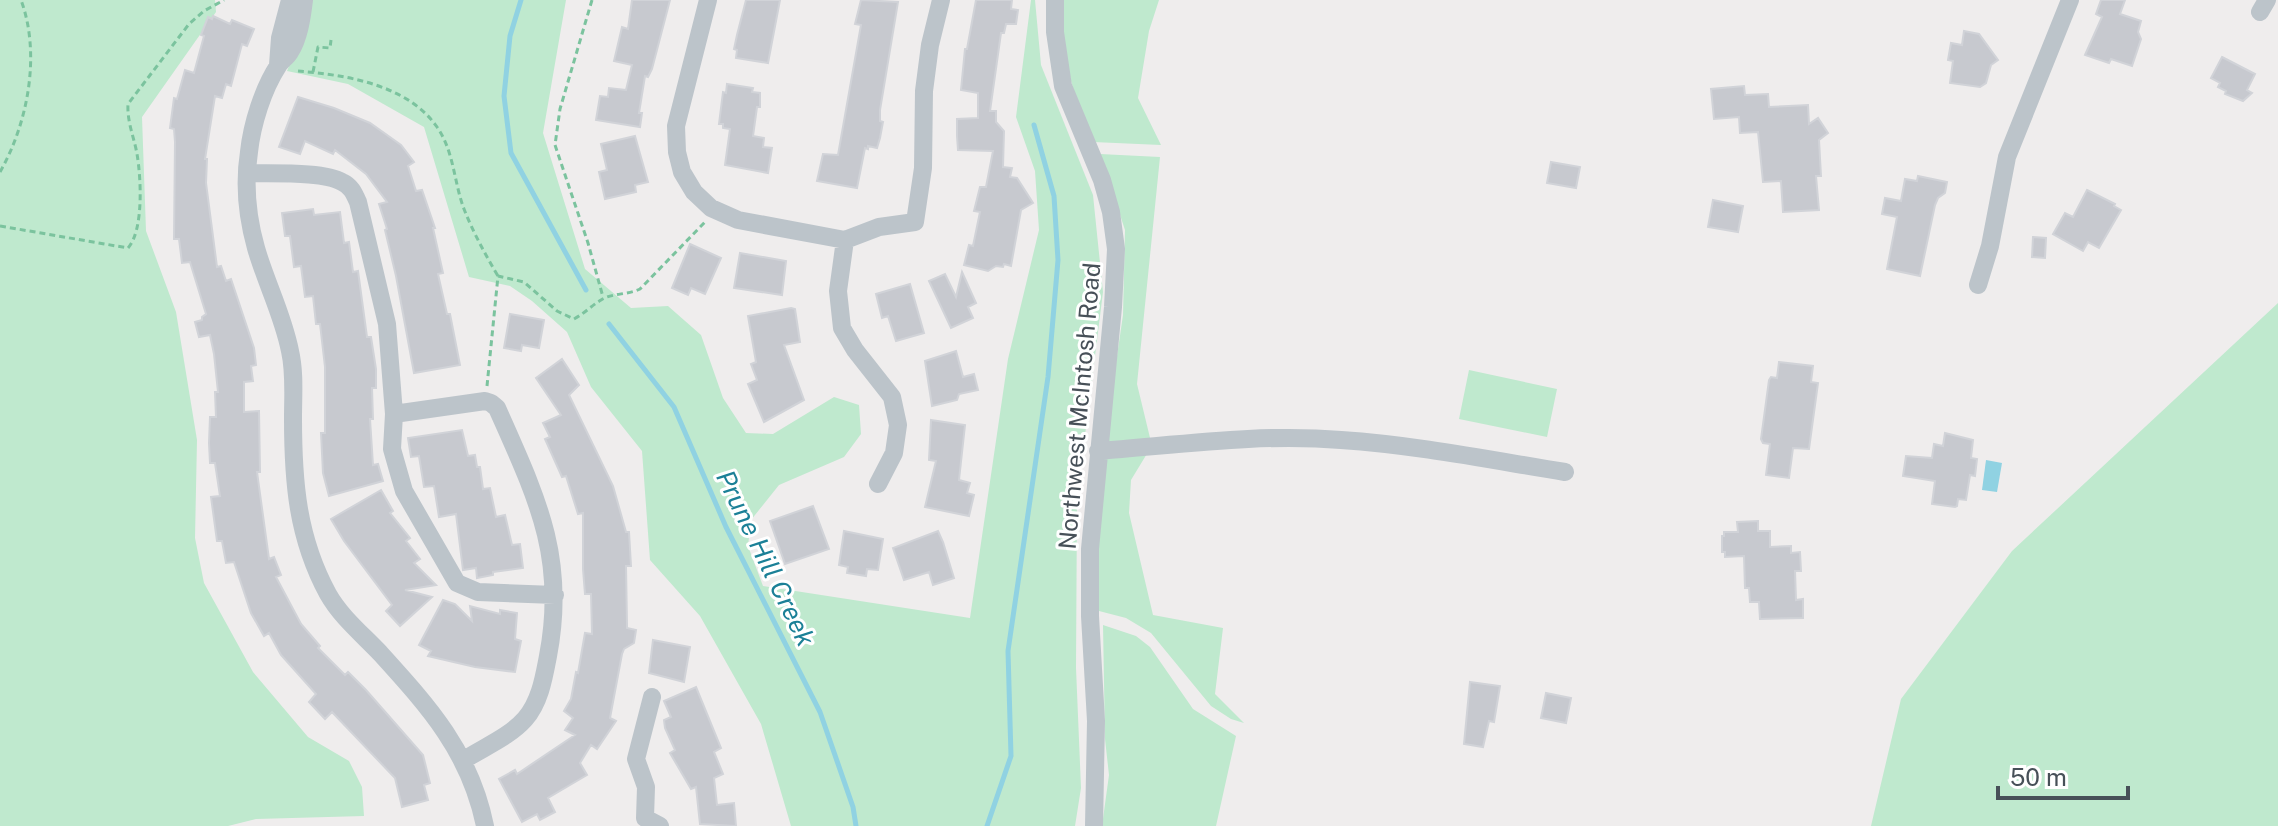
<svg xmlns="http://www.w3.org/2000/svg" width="2278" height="826" font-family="'Public Sans',sans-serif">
  <rect width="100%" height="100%" fill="#efeded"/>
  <path fill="#bfe9ce" d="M0 0H215L216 12 142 117 146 231 176 312 197 440 195 538 204 583 253 672 308 737 349 761 362 787 364 816 256 819 228 826H0Z
    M308 0H566L543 133 585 269 631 308 668 306 701 335 723 398 746 433 773 434 834 397 859 405 861 434 844 457 779 485 751 520 748 546 763 586 970 618 1008 359 1039 230 1035 171 1016 117 1031 0H1035L1041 65 1093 195 1103 292 1077 499 1076 668 1081 788 1075 826H791L761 724 700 616 650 560 642 451 591 387 567 332 532 301 510 286 469 277 424 127 348 84 287 71 304 30Z
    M1063 0H1159L1149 31 1138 98 1161 145 1093 142C1073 96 1059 50 1063 0Z
    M1100 154 1160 157 1137 384 1151 442 1104 445 1123 315 1125 230Z
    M2278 303V826H1871L1901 699 2012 551Z
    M1469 370 1557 389 1547 437 1459 419Z
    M1148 452 1131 480 1129 513 1153 615 1223 628 1215 694 1244 723 1231 719 1211 706 1151 633 1126 618 1099 611 1097 568 1102 455Z
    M1103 625 1136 636 1150 647 1193 709 1236 736 1216 826H1102L1109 775 1105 739Z"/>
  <path fill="#90d2e2" d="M1986 460 2002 463 1997 492 1982 490Z"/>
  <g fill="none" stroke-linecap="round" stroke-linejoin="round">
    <path stroke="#90d2e2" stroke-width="5" d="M521 0 510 36 504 96 511 153 586 290
      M609 324 674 407 726 527 820 712 853 807 856 826
      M987 826 1011 756 1008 651 1048 377 1058 260 1054 196 1034 125"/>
  </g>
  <path fill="#c7c9cf" stroke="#d1d3d8" stroke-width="2" d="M632 0H670L652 69 648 77 645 76 639 113H642L640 127 596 120 600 96 608 97 609 88 626 90 632 65 614 61 622 27 628 29Z
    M746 0H780L768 63 736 58 737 50 734 49 737 35Z
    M861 0 898 2 880 110V121L883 122 880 138 877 148 868 146V149L865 148 857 188 817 181 823 154 838 155 861 25 855 24Z
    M976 0H1012L1011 9 1018 10 1016 24H1006L1004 33H1001L990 111H996V122L1004 131 1003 167 1012 168 1010 177 1017 178 1033 203 1021 210 1011 266 1004 264 1003 267 996 266 988 271 964 265 969 245 973 246 980 212 974 211 980 187H986L993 151 958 150 957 136V119L978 118V93L961 90 965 49H967Z
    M2101 0H2125L2120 14 2141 21 2138 32 2141 39 2132 66 2111 59 2109 63 2085 55 2102 17 2096 14Z
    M213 16 230 24 232 20 254 29 247 46 242 44 231 86 226 84 222 98 215 96 205 159H207L206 183 217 267 221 266 226 281 231 279 254 348 256 365 251 366 253 381 244 382V412L259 411 260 472H257L269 559 274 557 281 575 276 577 301 624 320 646 318 648 345 675 348 672 366 690 423 755 430 783 424 785 428 800 402 807 395 778 332 712 325 719 309 702 316 694 281 655 269 633 264 636 251 613 234 562 226 563 222 541H217L211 497 220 496 215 463H210L209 443 210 417H216L215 392H218L214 354 210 335 199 337 195 322 202 320V317L206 314 190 262 182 263 179 239H174L175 142 174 129 170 128 174 98 177 99 185 70 194 73 204 36 201 35 208 17 212 19Z
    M1964 31 1979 34 1998 60 1991 65 1986 83 1980 87 1950 83 1953 61 1948 60 1951 43 1962 45Z
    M2222 57 2255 74 2247 90 2252 93 2243 101 2225 94 2226 91 2218 87 2220 83 2211 78Z
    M727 84 753 88 752 92 760 93V107H757L753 136 764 138 763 147 772 148 768 173 725 165 730 129 723 128V124H719L723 92 726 93Z
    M1744 86 1745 95 1768 94 1769 107 1808 105 1809 124 1818 118 1828 133 1819 140 1821 176H1816L1819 210 1783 212 1781 181 1763 182 1758 132 1740 133 1739 117 1714 119 1711 89Z
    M298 97 334 108 370 123 401 145 414 162 408 166 416 191 422 190 435 228H433L443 273 438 274 447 314H450L460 365 414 373 396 276 385 230 387 229 379 204 387 202 366 174 335 150 333 154 305 141 300 154 279 147Z
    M635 136 648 182 635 185 636 192 605 199 599 172 607 170 601 144Z
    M1551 162 1580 167 1576 188 1547 183Z
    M1918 176 1947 182 1945 193 1938 198 1935 205 1920 276 1887 269 1897 217 1882 214 1885 198 1901 201 1905 179 1917 181Z
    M2087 190 2115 204 2114 206 2121 210 2099 248 2088 242 2083 251 2053 234 2065 213 2073 217Z
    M1713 200 1743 206 1738 232 1708 227Z
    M313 209 314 215 340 212 344 243 349 242 353 272 358 271 367 337H371L376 369V388H372L373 419H370L373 465 378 464 383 481 329 496 323 473 321 433H325V367L320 324H316L313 296 305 297 301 266 294 267 290 236H285L282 213Z
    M2033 237 2046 238 2045 258 2032 257Z
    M690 244 721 258 705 294 691 288 688 295 672 288Z
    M740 253 786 261 782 295 734 288Z
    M962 272 976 303 968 307 973 318 951 328 929 281 945 274 956 297Z
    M910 284 924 333 896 341 888 316 882 318 876 294Z
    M791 308 795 309 800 342 784 345 804 400 764 422 748 384 757 380 751 364 756 362 748 316Z
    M510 314 544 320 539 348 522 345 521 351 504 348Z
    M956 351 963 377 974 374 978 390 959 394 957 400 932 406 925 361Z
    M562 359 579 385 569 395 613 486 626 532H629L631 566H626L627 624V628L636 630 634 643 624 649 622 654 610 718 616 721 597 749 591 745 580 763 587 775 548 798 555 812 540 820 537 814 522 822 499 779 515 770 517 774 575 735 565 730 573 718 564 711 571 699 576 672 578 673 585 633 592 634 591 594H585L583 569V513L578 514 566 476 562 477 545 439 550 437 543 423 561 415 536 378Z
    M1779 362 1813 366 1811 382 1818 383 1809 449 1793 448 1789 478 1766 475 1770 444 1763 443 1761 439 1769 380 1771 377 1777 378Z
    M931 420 965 425 959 480 970 483 967 493 974 495 969 516 925 507 936 461 929 460Z
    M462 430 468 456 475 455 477 467H480L483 489 490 488 496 517 505 515 512 545 520 544 523 568 493 572V575L477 578 476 568 463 570 456 514 439 517 434 486 424 487 419 456 411 457 408 438Z
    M1945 433 1973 440 1971 458 1977 459 1975 476 1970 475 1966 500 1958 499 1957 506 1955 507 1932 504 1935 481 1903 476 1906 456 1932 458 1934 444 1943 446Z
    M381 490 393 511 390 513 410 538 406 541 420 559 414 563 436 585 405 590 432 597 400 626 386 611 392 605 344 541 331 519Z
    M813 506 829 549 785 564 770 521Z
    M1758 521V531H1770V547L1791 546V553L1800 552 1801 571H1795L1796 600 1803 599V618L1760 619 1759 602H1750L1749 588H1745L1744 556 1725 557V552H1722V536H1724V532H1738L1737 522Z
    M844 531 883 539 878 570 867 569 866 576 847 573 848 567 839 565Z
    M938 531 943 542 954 578 933 585 929 572 904 580 893 548Z
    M443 600 455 604 472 621 470 606 500 614V610L517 613 515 639 521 641 515 672 475 667 428 656 431 651 419 645Z
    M653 640 690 647 684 682 649 673Z
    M1470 682 1500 686 1494 722 1489 721 1483 747 1464 744Z
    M696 687 721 748 714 752 723 774 714 778 717 805 734 803 736 826 700 824 696 787 691 789 670 753 675 750 665 728 664 720 671 717 664 701Z
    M1546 693 1571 698 1566 723 1541 718Z"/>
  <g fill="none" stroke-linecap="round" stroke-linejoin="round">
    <path stroke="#7bc39e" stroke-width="3" stroke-dasharray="6 4" stroke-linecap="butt" d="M592 0 560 109 555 145 588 243 603 297
      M298 71C345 75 407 84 437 127 454 151 454 183 464 209 473 232 485 254 498 276
      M313 72 318 47 330 48 331 40
      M0 172C28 123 41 54 21 0
      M0 226 128 248C144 230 141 177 137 154 134 137 127 122 128 104L189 24 204 11 224 0
      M487 386 498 276 524 282 557 311 574 319C585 313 591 306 601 300 611 293 628 295 640 289L705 222"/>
    <path stroke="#bcc4ca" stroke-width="18" d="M304 0C302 17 299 38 290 52 287 57 281 61 278 66 263 89 252 124 249 152 244 184 247 216 256 248 266 283 283 315 290 351 295 373 293 395 293 418 293 481 297 537 328 594 341 617 362 634 380 653 429 707 470 752 485 826
      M708 0 676 126 677 152 682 172 694 192 711 208 738 220 845 240 879 227 915 222 923 168 924 91 930 45 941 0
      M1055 0V32L1063 86 1102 180 1111 212 1116 249 1113 307 1090 549V616L1096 721 1094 826
      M2260 12 2267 0
      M278 65 280 38 290 0
      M247 173C270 174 324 171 342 182 351 186 354 193 358 202L387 324 394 414 392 449 404 491 457 583 478 592 555 595
      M845 240 838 291 842 328 855 350 892 397 898 425 894 453 878 484
      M1978 285 1990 246 2007 157 2070 0
      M394 414 485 401 491 403 497 408C536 496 567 557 548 656 544 677 540 702 525 719 509 737 484 747 464 760
      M1098 451C1178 445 1261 433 1341 440 1416 445 1491 460 1565 472
      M652 697 636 759 646 787 645 818 660 826"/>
  </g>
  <g text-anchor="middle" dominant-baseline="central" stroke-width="6" stroke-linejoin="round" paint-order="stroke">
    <g font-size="24" fill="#475058" stroke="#fff">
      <text transform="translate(1079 406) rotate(-85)">Northwest McIntosh Road</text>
    </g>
    <g font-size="26" font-style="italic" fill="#1b8097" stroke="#fff">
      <text transform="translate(766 558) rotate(64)">Prune Hill Creek</text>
    </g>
  </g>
  <path d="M1998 786v12h130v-12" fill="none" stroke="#475058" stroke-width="4"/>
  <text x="2010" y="786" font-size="24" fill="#475058" stroke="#ffffff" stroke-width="6" paint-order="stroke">50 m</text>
</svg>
